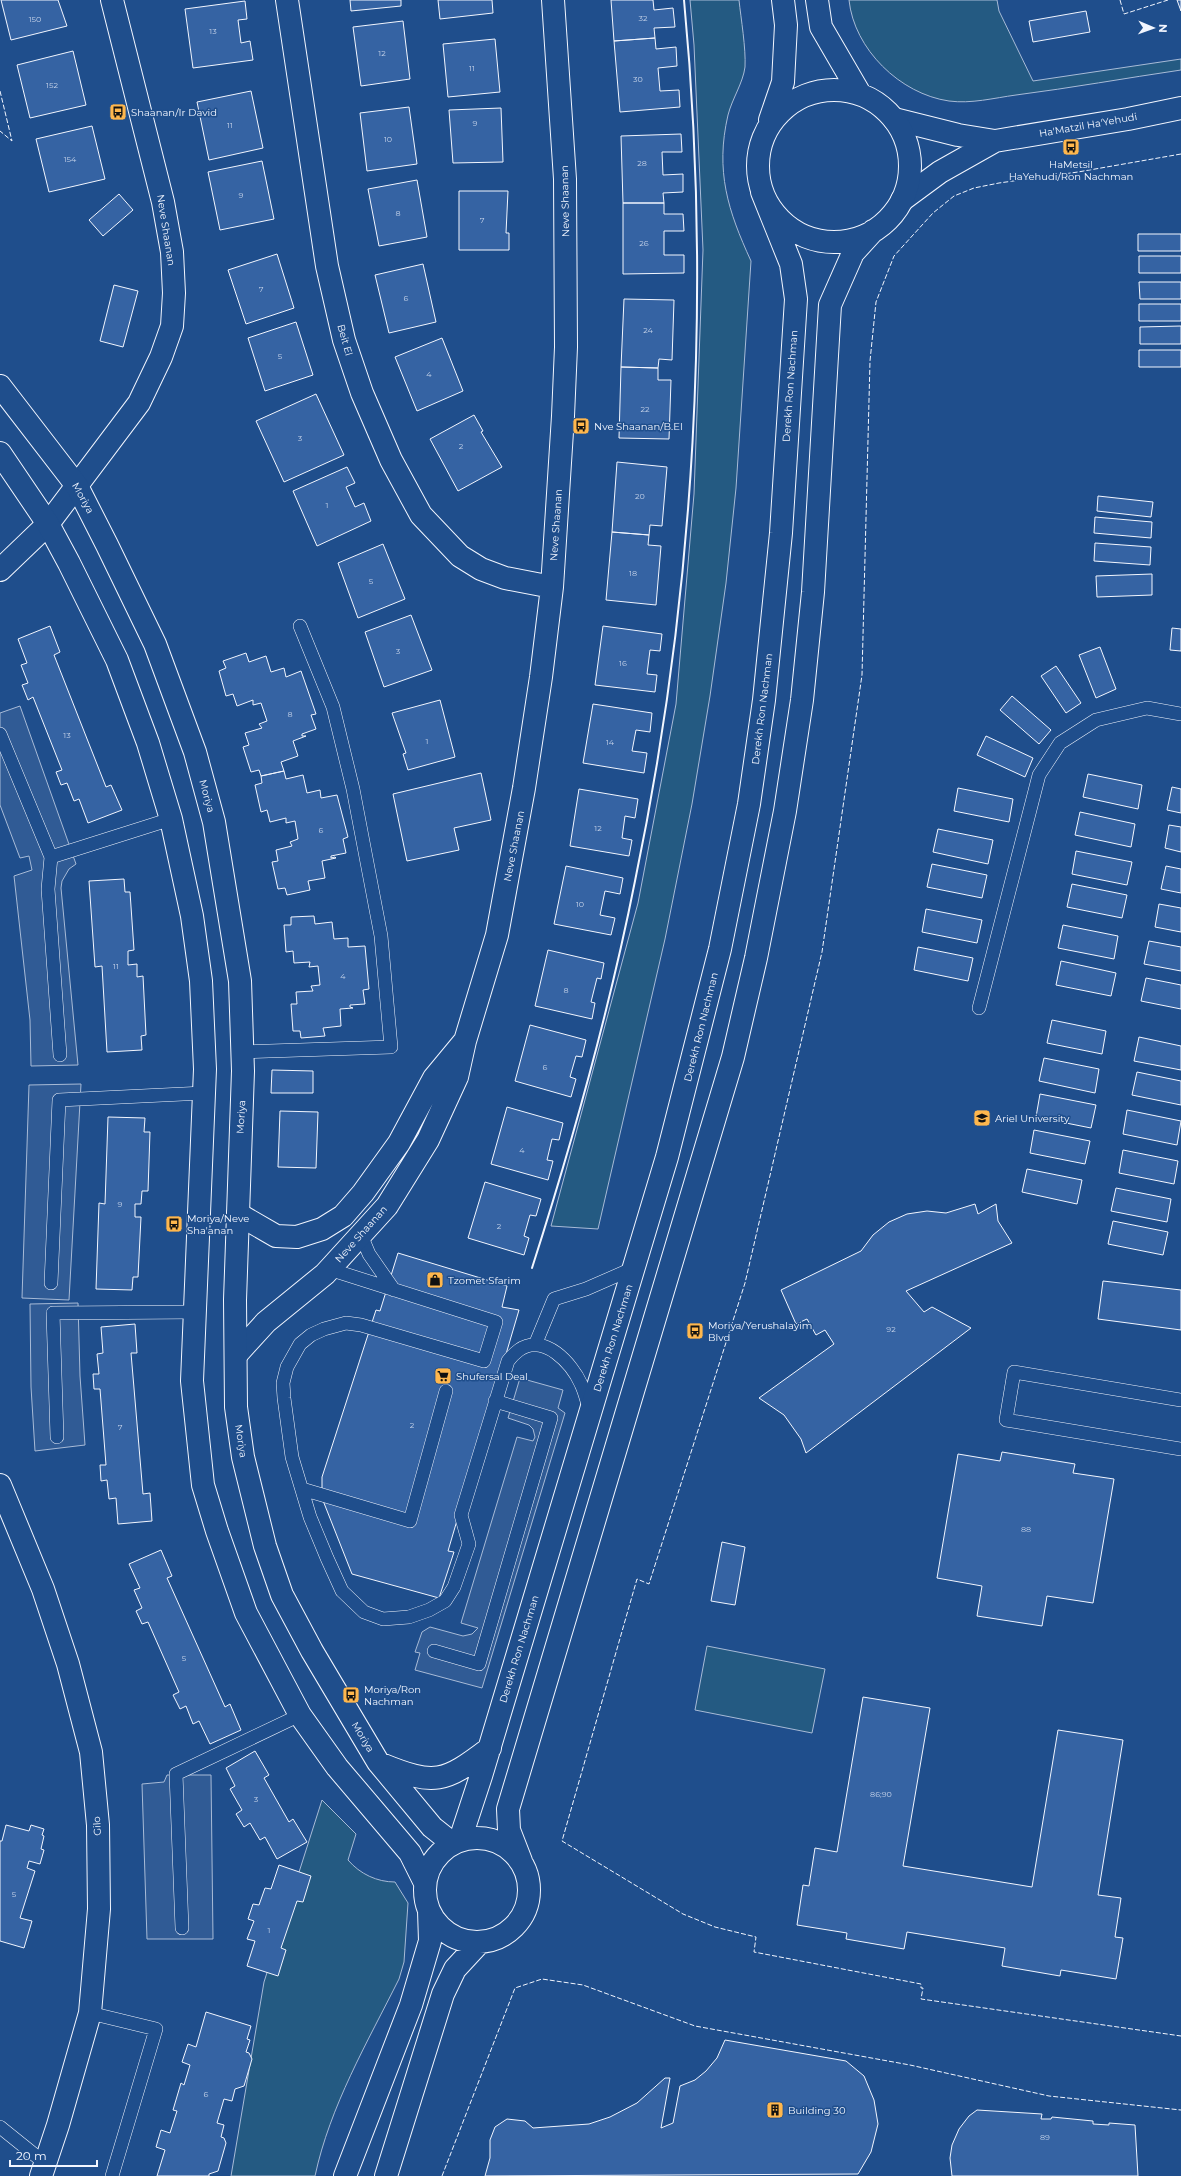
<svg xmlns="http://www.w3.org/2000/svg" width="1181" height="2176" font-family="Montserrat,sans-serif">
  <rect width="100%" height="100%" fill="#1f4e8c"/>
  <path fill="#245a82" stroke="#a8bbd7" d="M690 0H739C741 19 746 48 745 67 743 83 732 99 728 115 715 171 728 211 751 261L736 488 726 583 710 696 692 804 665 939 598 1229 551 1226 638 903 676 704 694 494 703 250 694 45Z
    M849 0H997L999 11 1033 81 1181 59V70C1126 78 1071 88 1016 95 994 98 971 104 949 101 900 94 854 49 849 0Z
    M707 1646 825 1669 812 1733 695 1710Z
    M322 1800 356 1834 348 1860C360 1874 377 1882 395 1882L408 1903 404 1962 399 1979C367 2043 330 2106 315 2176H231L264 1982Z"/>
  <path fill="#305b95" stroke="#a8bbd7" d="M20 706 76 864 69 869 62 881 61 888 78 1065 31 1066 30 1020 14 876 32 870 29 856 20 858 0 805V713Z
    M81 1084 69 1300 22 1298 29 1085Z
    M78 1303 80 1376 85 1445 35 1451 31 1387 30 1304Z
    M520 1378 563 1390 558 1408 565 1413 482 1688 415 1670 420 1653 415 1652 422 1632 430 1627 463 1636 472 1634 478 1628 461 1623 517 1437 533 1441 535 1437 533 1429 529 1425 508 1418Z
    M167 1775H211L213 1939H147L142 1784 164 1782Z"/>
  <path fill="#3563a3" stroke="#f2f6ff" d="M1 0H58L67 26 11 40Z
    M350 0H401V6L351 11Z
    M438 0H492L493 13 440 19Z
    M611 0H653L654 10 673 8 675 27 654 28 655 38 614 41Z
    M1177 0H1181V11Z
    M245 1 247 19 238 20 241 43 250 41 253 60 193 68 185 9Z
    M1086 11 1090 32 1033 42 1029 21Z
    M403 21 410 79 361 86 353 27Z
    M655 38 656 49 676 47 677 66 658 68 660 91 679 90 680 107 620 112 614 41Z
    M495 39 500 92 448 97 443 44Z
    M73 51 86 105 30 118 17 65Z
    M251 91 263 148 209 160 197 102Z
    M409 107 417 164 367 171 360 113Z
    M501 108 503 162 453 163 449 110Z
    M92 126 105 179 49 192 36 139Z
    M681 134 682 152H662L663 175 683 174V192L663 193 664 203H623L621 136Z
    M262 161 274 219 220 230 208 172Z
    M417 180 427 237 379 246 368 189Z
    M459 191H508L506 233H509V250H459Z
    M119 194 133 210 103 236 89 220Z
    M623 203H664V214H683L684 231H664V255H684V273L623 274Z
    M1138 234H1181V251H1138Z
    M277 254 294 308 246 324 228 270Z
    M1139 256H1181V273H1139Z
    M423 264 436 322 389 333 375 275Z
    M1139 282H1181V299H1140Z
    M114 285 138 291 123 347 100 341Z
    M624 299 674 300 672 360 659 359 658 368 621 367Z
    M1139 304H1181V321H1139Z
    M296 322 313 375 265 391 248 338Z
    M1181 326V344H1140V327Z
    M442 338 463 391 417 411 395 357Z
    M1139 350H1181V367H1139Z
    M621 367 658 368V380H671L669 439 619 438Z
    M316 394 344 455 284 482 256 421Z
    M474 415 483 431 481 432 502 467 458 491 430 439Z
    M617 462 667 467 662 526 650 525 649 535 612 532Z
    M347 467 355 483 346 487 355 507 364 503 371 521 317 546 293 491Z
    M1098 496 1153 502 1151 517 1097 511Z
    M1095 517 1152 522 1151 538 1094 533Z
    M612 532 649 535 648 545 661 546 656 605 606 600Z
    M1095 543 1151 547 1150 565 1094 561Z
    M383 544 405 599 358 618 338 563Z
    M1152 574V595L1097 597 1096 576Z
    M411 615 432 670 384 687 365 632Z
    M50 626 60 652 54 655 106 787 111 785 122 810 88 823 79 799 74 801 67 783 61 785 56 772 62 770 33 697 28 700 22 685 28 683 21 665 27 663 18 639Z
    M603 626 662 634 660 651 650 650 647 674 657 675 655 692 595 685Z
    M1172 628 1181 629V651L1170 650Z
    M1100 647 1116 689 1096 698 1079 655Z
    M246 653 249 662 266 656 271 672 284 668 286 677 301 671 316 714 311 715 316 729 302 734V736H306L293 741 298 756 281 762 284 771 261 776 259 770 251 772 243 747 249 745 245 733 262 728 259 724 267 721 261 703 253 705V700L237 706 233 694 226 696 219 671 226 668 223 661Z
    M1056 666 1081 703 1066 713 1041 676Z
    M1012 696 1051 730 1039 744 1000 710Z
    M440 700 455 757 408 770 403 754 406 753 392 713Z
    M593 704 652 713 650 732 636 730 632 751 647 753 644 773 583 763Z
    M986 736 1033 758 1025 777 977 755Z
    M284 771 286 779 303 775 307 793 320 790 321 798 337 795 348 837 343 839 346 853 331 856V858L335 857 336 858 322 861 325 878 308 881 310 890 287 895 285 888 278 889 272 862 278 861 276 850 292 846 290 842 298 839 295 821 286 823V818L270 822 267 810 261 812 255 785 262 783 261 776Z
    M481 773 491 820 454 828 459 850 407 861 393 794Z
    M1088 774 1142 785 1138 809 1083 797Z
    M1172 787 1181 789V813L1167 810Z
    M958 788 1013 799 1009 822 954 811Z
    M579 789 638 799 635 818 625 816 622 838 632 840 629 856 570 846Z
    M1080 812 1135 824 1131 847 1075 835Z
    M1169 825 1181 827V852L1165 848Z
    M938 829 993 840 988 864 933 852Z
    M1076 851 1132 862 1127 885 1072 874Z
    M932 864 987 875 982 898 927 887Z
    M566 866 623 878 620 894 605 891 600 915 615 918 611 935 554 924Z
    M1166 866 1181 869V893L1161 889Z
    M124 879 125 892H130L134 950 128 951V965L137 964V977L143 976 146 1035 141 1036 142 1050 107 1052 102 966 95 967 89 881Z
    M1072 884 1127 895 1122 918 1067 907Z
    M1159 904 1181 908V932L1155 927Z
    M926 909 982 920 977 943 922 932Z
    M314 916 315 924 332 922 334 939 348 938V947L365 946 369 989 363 990 365 1004 350 1005V1007L353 1008 340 1009 341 1026 323 1028 325 1036 301 1038 300 1031H293L291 1004H297L296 992 313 991 311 986 320 985 318 966 309 967 310 962 294 963 293 951 286 952 284 925H291V917Z
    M1063 925 1118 936 1114 959 1058 948Z
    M1149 941 1181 947V971L1144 964Z
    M918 947 973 958 968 981 914 970Z
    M548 950 604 963 601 979 597 978 591 1002 595 1003 592 1019 535 1006Z
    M1061 961 1116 973 1111 996 1056 985Z
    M1146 978 1181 985V1009L1141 1001Z
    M1052 1020 1106 1031 1102 1054 1047 1043Z
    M530 1025 586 1040 582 1057 576 1056 570 1077 576 1079 571 1097 515 1081Z
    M1139 1037 1181 1046V1070L1134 1061Z
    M1044 1058 1099 1069 1095 1093 1039 1081Z
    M272 1070 313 1071V1093H271Z
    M1137 1072 1181 1081V1105L1132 1095Z
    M1040 1094 1096 1105 1091 1128 1036 1117Z
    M507 1107 563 1123 559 1140 552 1139 547 1160 553 1161 548 1180 491 1164Z
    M1127 1110 1181 1121 1177 1145 1123 1134Z
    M280 1111 318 1112 316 1168 278 1167Z
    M108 1117 145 1118 144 1132H150L148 1191H142L141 1204H135V1217H141L138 1277H133L132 1290 96 1289 99 1203 105 1204Z
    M1034 1130 1090 1141 1085 1164 1030 1153Z
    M1123 1150 1178 1161 1174 1184 1119 1173Z
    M1027 1169 1082 1180 1077 1204 1022 1192Z
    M485 1182 541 1199 536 1216 530 1215 524 1236 529 1238 524 1255 468 1238Z
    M1116 1188 1171 1199 1167 1222 1111 1211Z
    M975 1204 978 1214 996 1204 998 1221 1012 1243 906 1291 924 1312 932 1307 971 1328 806 1453 801 1439 784 1415 759 1398 834 1344 825 1330 816 1335 807 1319 796 1324 781 1290 861 1251 873 1235 889 1222 907 1214 927 1211 946 1213Z
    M1113 1221 1168 1232 1163 1255 1108 1244Z
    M398 1253 507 1286 502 1307 519 1310 448 1551 454 1552 439 1598 352 1574 322 1498V1477L376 1310 380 1311Z
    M1103 1281 1181 1290V1330L1098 1319Z
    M135 1324 137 1353H131L143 1494 150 1493 152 1521 118 1524 116 1498 109 1499 107 1480 101 1481 100 1465H106L100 1389H94L93 1374H99L97 1354 103 1353 101 1327Z
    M1002 1452 1075 1464 1073 1473 1114 1479 1093 1603 1047 1596 1042 1626 977 1616 982 1586 937 1578 958 1454 1000 1461Z
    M722 1542 745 1547 735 1605 711 1601Z
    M161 1550 172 1576 167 1578 225 1707 230 1704 241 1730 210 1744 199 1721 193 1724 186 1706 180 1709 173 1695 179 1692 148 1622 142 1624 136 1611 142 1608 134 1590 140 1588 129 1564Z
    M863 1697 930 1708 903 1866 1032 1887 1058 1730 1123 1740 1098 1895 1121 1898 1115 1937 1123 1938 1116 1979 1061 1970 1060 1976 1002 1966 1005 1948 907 1932 904 1949 846 1939 847 1933 797 1925 803 1885 809 1886 815 1848 837 1852Z
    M255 1751 269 1775 264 1778 289 1822 293 1819 307 1842 277 1859 265 1837 260 1840 250 1823 244 1827 236 1814 242 1810 230 1789 235 1786 226 1768Z
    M6 1825 29 1831 31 1825 44 1829 42 1835 44 1836 41 1849 44 1850 40 1864 29 1861 27 1868 35 1871 20 1918 32 1921 24 1948 0 1941V1841H2Z
    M279 1865 311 1876 303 1902 297 1901 281 1948 286 1950 278 1976 247 1966 255 1941 247 1939 254 1921 248 1919 253 1904 259 1905 265 1888 271 1889Z
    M206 2012 251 2026 247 2039 250 2040 246 2052 249 2053 252 2059 244 2086 235 2089 232 2101 224 2099 217 2123 224 2125 221 2137 224 2138 226 2143 218 2171 209 2174V2176H157L165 2150 156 2147 161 2130 170 2133 177 2111 173 2110 181 2083 184 2085 190 2065 182 2062 188 2044 196 2047Z
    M725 2040 846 2061 864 2076 874 2100 878 2124 871 2152 858 2174 485 2176 490 2158V2140L495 2127 507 2119 525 2121 533 2128 589 2124 610 2117 637 2103 665 2078H670L661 2128 673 2123 680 2086 695 2080 706 2071 717 2058Z
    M977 2110 1042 2114 1041 2119H1051L1052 2117 1093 2121V2124L1109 2125V2123L1135 2125 1138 2176H952L950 2158 952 2145 959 2129 969 2116Z"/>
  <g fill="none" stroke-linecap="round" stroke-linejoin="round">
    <g stroke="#f2f6ff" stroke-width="14">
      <path id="lane" d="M0 734 51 857 48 889 60 1055
        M51 857 171 819
        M979 1008 1039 775 1060 743 1096 720 1147 708 1181 714
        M242 1052 391 1047 381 936 353 789 333 707 300 626
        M361 1235 369 1254 394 1290
        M329 1269 496 1322 484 1361 361 1325 346 1323 324 1329 311 1335 300 1344 287 1367 283 1383 284 1398 292 1457 310 1517 327 1558 342 1591 364 1612 383 1619 409 1617 429 1610 445 1601 454 1587 469 1544 461 1515 508 1361C511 1357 515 1353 519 1350 544 1332 572 1364 581 1384 585 1392 587 1402 590 1411
        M51 1283 59 1100 204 1093
        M535 1345 554 1299 586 1289 634 1268
        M1181 1400 1014 1372 1006 1420 1181 1449
        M57 1437 53 1313 194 1312
        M302 1489 410 1521 446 1391
        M434 1651 479 1664 551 1418 495 1401
        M182 1928 176 1774 300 1715
        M90 2013 156 2029 112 2176
        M0 2127 46 2164"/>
    </g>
    <g stroke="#f2f6ff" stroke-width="24">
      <path id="street" d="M287 0 327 266 344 340 362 393 391 460 421 515 460 556 481 569 505 578 552 587
        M894 119 958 135 995 141
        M902 200 940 172 995 141 1128 119 1181 108
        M0 570 48 524 139 403 161 357 172 326 174 293 172 252 163 202 112 0
        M238 1214 276 1236 297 1237 322 1229 343 1216 363 1193 399 1143 434 1078 463 1043
        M236 1355 266 1322 325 1274 387 1206 428 1140 457 1077 465 1041 497 935 524 788 541 677 552 587 563 416 566 347 565 179 553 0
        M0 1485 43 1589 68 1664 91 1752 98 1825 99 1909 90 2013 58 2125 41 2176"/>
    </g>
    <g stroke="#f2f6ff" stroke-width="24">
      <path id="secondary" d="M817 0 821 27 860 94
        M758 166a76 76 0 1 1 152 0a76 76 0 1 1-152 0Z
        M770 120 783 82 786 25 783 0
        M0 386 77 486 107 545 155 644 195 752 214 822 240 981 243 1071 235 1300 236 1407 243 1457 265 1546 282 1595 312 1651 378 1762 432 1827 452 1843
        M0 453 48 524 69 563 117 660 148 743 171 819 192 916 201 981 205 1069 192 1381 203 1485 217 1531 246 1613 300 1715 337 1767 410 1853 425 1883
        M381 1764C435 1786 444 1783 490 1748
        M425 1890a52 52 0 1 1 104 0a52 52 0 1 1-104 0Z
        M460 1840 481 1776 667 1157 720 949 749 804 764 700 781 533 796 299 791 264 762 192
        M521 1861 509 1830 508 1809 733 1057 756 958 785 811 802 700 813 592 830 305 853 253 873 231
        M345 2176 411 2005 430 1941 429 1911
        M386 2176 443 1994 455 1969 480 1942"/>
    </g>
    <use href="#lane" stroke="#1f4e8c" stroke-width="13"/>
    <use href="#street" stroke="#1f4e8c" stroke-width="22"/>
    <use href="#secondary" stroke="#1f4e8c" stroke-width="22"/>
    <path stroke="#f2f6ff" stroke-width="1" stroke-dasharray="5 2" stroke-linecap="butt" d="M1120 0 1124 14 1168 0
      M0 91 12 141 0 131
      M1181 154 1078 172 999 183 974 188 954 196 933 213 894 256 876 302 870 361 862 675 822 952 745 1283 649 1584 637 1579 562 1841 683 1914 715 1927 756 1937 754 1952 921 1984V1988H923L921 1999 1181 2036
      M442 2176 515 1988 542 1979 583 1985 695 2026 910 2065 1049 2096 1181 2110"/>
    <path stroke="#f2f6ff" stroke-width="2" d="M532 1268C573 1140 609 1012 635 881 695 593 712 293 684 0"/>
  </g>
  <defs>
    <g id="bus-square" transform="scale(0.9)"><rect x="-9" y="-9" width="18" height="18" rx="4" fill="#ffb74d" stroke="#1f4e8c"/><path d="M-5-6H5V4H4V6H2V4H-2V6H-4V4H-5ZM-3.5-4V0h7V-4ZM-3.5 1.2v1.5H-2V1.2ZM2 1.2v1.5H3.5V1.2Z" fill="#111"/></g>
    <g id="university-square" transform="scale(0.9)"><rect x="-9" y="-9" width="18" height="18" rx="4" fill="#ffb74d" stroke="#1f4e8c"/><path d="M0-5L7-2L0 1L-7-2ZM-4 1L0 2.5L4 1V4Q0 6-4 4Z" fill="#111"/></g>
    <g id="shop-square" transform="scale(0.9)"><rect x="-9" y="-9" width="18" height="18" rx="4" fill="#ffb74d" stroke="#1f4e8c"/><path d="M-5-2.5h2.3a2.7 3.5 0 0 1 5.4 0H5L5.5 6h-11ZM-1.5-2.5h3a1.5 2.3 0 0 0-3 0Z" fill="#111"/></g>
    <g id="supermarket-square" transform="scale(0.9)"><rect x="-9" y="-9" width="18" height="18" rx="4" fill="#ffb74d" stroke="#1f4e8c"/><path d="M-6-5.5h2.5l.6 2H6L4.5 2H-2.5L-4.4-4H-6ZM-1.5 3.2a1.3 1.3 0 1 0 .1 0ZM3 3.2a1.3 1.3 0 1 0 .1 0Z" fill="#111"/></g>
    <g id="building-square" transform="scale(0.9)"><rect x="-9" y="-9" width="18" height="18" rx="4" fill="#ffb74d" stroke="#1f4e8c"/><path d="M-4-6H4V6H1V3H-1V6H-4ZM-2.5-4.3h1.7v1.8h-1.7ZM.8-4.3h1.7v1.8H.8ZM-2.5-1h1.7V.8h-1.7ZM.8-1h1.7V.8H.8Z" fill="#111"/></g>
  </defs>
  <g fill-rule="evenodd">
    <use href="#bus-square" x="118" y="112"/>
    <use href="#bus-square" x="1071" y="147"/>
    <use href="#bus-square" x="581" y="426"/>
    <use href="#university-square" x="982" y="1118"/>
    <use href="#bus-square" x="174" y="1224"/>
    <use href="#shop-square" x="435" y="1280"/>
    <use href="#bus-square" x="695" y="1331"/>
    <use href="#supermarket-square" x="443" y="1376"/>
    <use href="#bus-square" x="351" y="1695"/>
    <use href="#building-square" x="775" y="2110"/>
  </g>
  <g text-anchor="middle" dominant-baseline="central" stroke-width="3" stroke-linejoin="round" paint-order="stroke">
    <g font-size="8" fill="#c3d1e8">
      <text x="643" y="18">32</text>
      <text x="35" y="19">150</text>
      <text x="213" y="31">13</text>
      <text x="382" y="53">12</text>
      <text x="472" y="68">11</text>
      <text x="638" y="79">30</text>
      <text x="52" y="85">152</text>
      <text x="475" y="123">9</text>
      <text x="230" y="125">11</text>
      <text x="388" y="139">10</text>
      <text x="70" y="159">154</text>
      <text x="642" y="163">28</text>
      <text x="241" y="195">9</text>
      <text x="398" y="213">8</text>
      <text x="482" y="220">7</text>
      <text x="644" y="243">26</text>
      <text x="261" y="289">7</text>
      <text x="406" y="298">6</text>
      <text x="648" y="330">24</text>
      <text x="280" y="356">5</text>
      <text x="429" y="374">4</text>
      <text x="645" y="409">22</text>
      <text x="300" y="438">3</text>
      <text x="461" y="446">2</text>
      <text x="640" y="496">20</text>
      <text x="327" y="505">1</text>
      <text x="633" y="573">18</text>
      <text x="371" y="581">5</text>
      <text x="398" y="651">3</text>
      <text x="623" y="663">16</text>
      <text x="290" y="714">8</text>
      <text x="67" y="735">13</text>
      <text x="427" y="741">1</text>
      <text x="610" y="742">14</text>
      <text x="598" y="828">12</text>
      <text x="321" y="830">6</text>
      <text x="580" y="904">10</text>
      <text x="116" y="966">11</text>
      <text x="343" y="976">4</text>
      <text x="566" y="990">8</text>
      <text x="545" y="1067">6</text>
      <text x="522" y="1150">4</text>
      <text x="120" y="1204">9</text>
      <text x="499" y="1226">2</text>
      <text x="891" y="1329">92</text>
      <text x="412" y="1425">2</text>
      <text x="120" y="1427">7</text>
      <text x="1026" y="1529">88</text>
      <text x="184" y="1658">5</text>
      <text x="881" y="1794">86;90</text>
      <text x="256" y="1799">3</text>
      <text x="14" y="1894">5</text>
      <text x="269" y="1930">1</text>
      <text x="206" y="2094">6</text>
      <text x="1045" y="2137">89</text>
    </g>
    <g font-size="10" fill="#f2f6ff" stroke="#1f4e8c" text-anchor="start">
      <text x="131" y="112">Shaanan/Ir David</text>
      <text x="1071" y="164" text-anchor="middle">HaMetsil<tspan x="1071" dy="12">HaYehudi/Ron Nachman</tspan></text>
      <text x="594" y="426">Nve Shaanan/B.El</text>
      <text x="995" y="1118">Ariel University</text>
      <text x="187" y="1218">Moriya/Neve<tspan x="187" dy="12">Sha'anan</tspan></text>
      <text x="448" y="1280">Tzomet Sfarim</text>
      <text x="708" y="1325">Moriya/Yerushalayim<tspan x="708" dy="12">Blvd</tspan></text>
      <text x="456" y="1376">Shufersal Deal</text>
      <text x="364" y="1689">Moriya/Ron<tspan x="364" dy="12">Nachman</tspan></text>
      <text x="788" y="2110">Building 30</text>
    </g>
    <g font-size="10" fill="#f2f6ff" stroke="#1f4e8c">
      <text transform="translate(1088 125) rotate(-10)">Ha'Matzil Ha'Yehudi</text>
      <text transform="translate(565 201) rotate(-91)">Neve Shaanan</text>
      <text transform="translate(166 230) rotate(81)">Neve Shaanan</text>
      <text transform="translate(345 340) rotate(74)">Beit El</text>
      <text transform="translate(790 386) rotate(-86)">Derekh Ron Nachman</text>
      <text transform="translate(83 498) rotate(61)">Moriya</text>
      <text transform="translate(556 525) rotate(-86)">Neve Shaanan</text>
      <text transform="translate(762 709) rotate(-83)">Derekh Ron Nachman</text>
      <text transform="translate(207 796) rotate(75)">Moriya</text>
      <text transform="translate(514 846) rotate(-79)">Neve Shaanan</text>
      <text transform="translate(701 1027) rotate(-76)">Derekh Ron Nachman</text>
      <text transform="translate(241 1117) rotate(-87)">Moriya</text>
      <text transform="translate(361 1234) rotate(-48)">Neve Shaanan</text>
      <text transform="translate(613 1338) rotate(-73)">Derekh Ron Nachman</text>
      <text transform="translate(241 1441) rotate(81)">Moriya</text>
      <text transform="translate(519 1649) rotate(-73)">Derekh Ron Nachman</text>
      <text transform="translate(363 1737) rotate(59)">Moriya</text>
      <text transform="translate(97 1826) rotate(-93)">Gilo</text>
    </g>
  </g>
  <g transform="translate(1153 28) rotate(92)" stroke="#1f4e8c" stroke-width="3" paint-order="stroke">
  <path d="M0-3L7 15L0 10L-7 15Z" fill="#f2f6ff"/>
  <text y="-6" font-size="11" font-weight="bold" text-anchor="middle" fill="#f2f6ff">N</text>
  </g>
  <path d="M10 2160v6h87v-6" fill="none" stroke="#f2f6ff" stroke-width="2"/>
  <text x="16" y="2160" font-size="12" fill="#f2f6ff" stroke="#1f4e8c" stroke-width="3" paint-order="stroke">20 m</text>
</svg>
